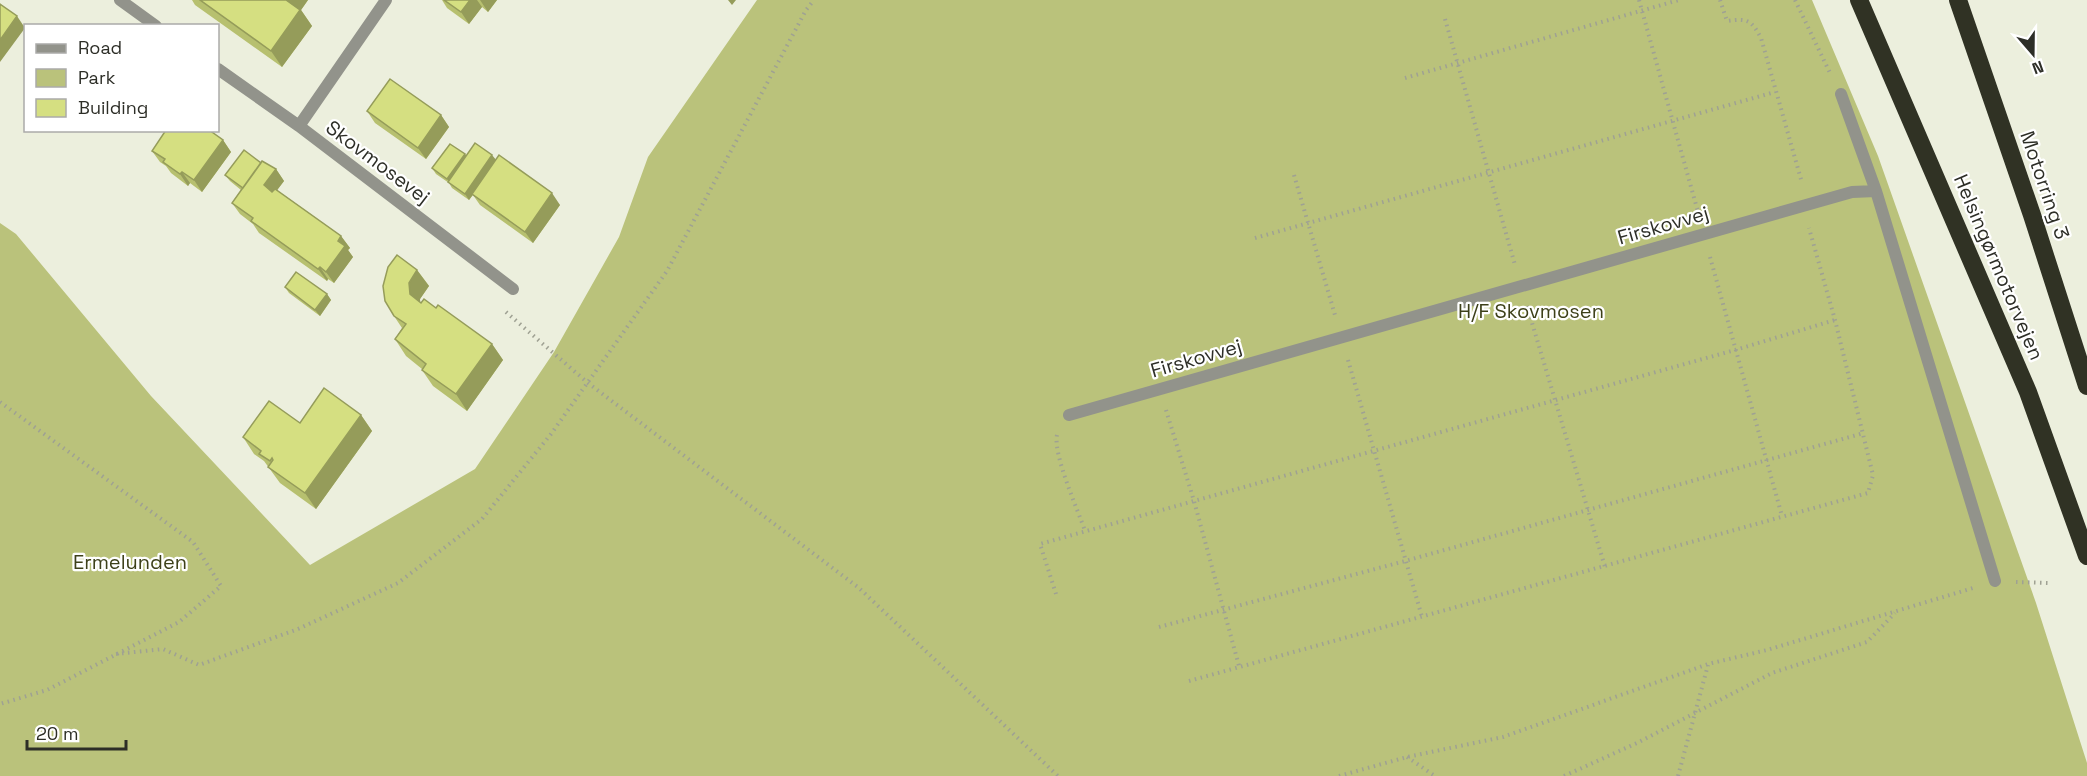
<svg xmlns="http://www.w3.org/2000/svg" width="2087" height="776" font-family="'Space Grotesk',sans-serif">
  <rect width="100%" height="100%" fill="#ecefdd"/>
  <path fill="#bac27b" d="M757 0H1812L1878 156 2036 603 2087 763V776H0V223L16 234 151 396 310 565 475 469 554 352 619 237 648 157Z"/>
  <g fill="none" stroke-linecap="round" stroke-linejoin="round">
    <path stroke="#9fa193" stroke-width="4" stroke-dasharray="1.5 4.5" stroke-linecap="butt" d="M1639 0 1698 212
      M1720 0 1727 21C1748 18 1751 20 1761 38L1802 183
      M1795 0 1831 75
      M1445 19 1515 265
      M1405 78 1679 0
      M1294 175 1335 315
      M1255 238 1775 92
      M1710 257 1782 516
      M1527 306 1605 567
      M506 312 588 383 859 588 1058 776
      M1348 360 1422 617
      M0 402 193 542 221 586 179 622 47 690 0 704
      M1166 410 1194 501 1239 666
      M1057 435C1053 455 1078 510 1085 531
      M2016 582 2050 583
      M1056 594 1040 544 1735 350 1835 320
      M1159 627 1405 561 1864 433
      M116 654 163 649 199 665 298 629 398 583 482 519 551 434 667 271 806 10 814 0
      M1189 681 1868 493 1873 475 1835 320 1809 228
      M1407 757 1435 776
      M1339 776 1407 757 1503 737 1708 664 1767 650 1973 588
      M1564 776 1637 743 1772 673 1867 642 1895 613
      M1678 776 1708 665"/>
    <path stroke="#92938b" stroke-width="12" d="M1841 94 1876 191
      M1069 415 1852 192 1876 191 1995 581"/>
    <path stroke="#92938b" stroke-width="12" d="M120 0 156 26
      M218 69 299 126 513 289
      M299 126 386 0"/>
    <path stroke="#303224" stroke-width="18" d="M1859 0 2028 392 2087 556
      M1958 0 2032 215 2087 386"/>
  </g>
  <path fill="#b7c06f" d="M192 0H308L301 10 312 26 282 67 195 5Z
    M442 0H497L488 12 482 7 469 24 447 8Z
    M367 111 441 115 449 127 426 159 375 123Z
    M223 140 231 152 202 192 190 183 188 186 171 173 166 166 160 162 152 151Z
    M465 154 466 156 496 160 560 205 533 243 480 205 473 195 469 200 452 188 449 183 436 174 432 168Z
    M261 163 276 169 284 181 277 190 341 236 350 248 348 250 353 257 334 283 328 279 327 281 259 233 253 224 240 214 232 203 241 190 230 181 225 175Z
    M417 270 429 286 420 299V302L436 308 492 344 503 360 467 411 433 386 422 370V369L406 356 395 339 402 328 394 316Z
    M285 287 327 294 331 300 320 316 289 293Z
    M361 415 372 431 316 509 280 483 264 461 254 454 243 437 300 423Z"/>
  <path fill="#959c5a" d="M286 0H308L301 10 312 26 282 67 271 51Z
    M470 0H477L482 7 469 24 461 12Z
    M480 0H497L488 12Z
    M728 0H736L732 5Z
    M17 16 25 28 0 62V40Z
    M441 115 449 127 426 159 418 148Z
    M223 140 231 152 202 192 194 180Z
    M465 154 469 160 452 185 447 179Z
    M492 155 497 161 469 200 465 194Z
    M276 169 284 181 272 197 264 185Z
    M182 172 190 183 188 186 180 174Z
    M552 193 560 205 533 243 525 232Z
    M341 236 350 248 348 250 353 257 334 283 326 272 338 241Z
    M320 267 328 279 327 281 318 269Z
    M417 270 429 286 420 299 421 311 410 294 409 283Z
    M327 294 331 300 320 316 315 310Z
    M492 344 503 360 467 411 456 394Z
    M361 415 372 431 316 509 305 493Z"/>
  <path fill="#d5df81" stroke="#959c5a" stroke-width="1.5" d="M200 0H286L300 10 271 51Z
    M444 0H470L461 12Z
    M0 4 17 16 0 40Z
    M390 79 441 115 418 148 367 111Z
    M166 130H209L223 140 194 180 182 172 180 174 163 162 165 159 152 151Z
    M475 143 492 155 465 194 448 182Z
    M450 144 465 154 447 179 432 168Z
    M244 150 261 163 243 188 225 175Z
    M499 155 552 193 525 232 472 194Z
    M262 161 276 169 264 185 272 192 275 189 341 236 338 241 345 246 326 272 320 267 318 269 251 221 253 218 232 203Z
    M397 255 417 270 409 283 410 294 421 303 424 299 436 308 438 305 492 344 456 394 422 370 426 364 395 339 406 324 394 316 385 301 383 286 388 267Z
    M296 272 327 294 315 310 285 287Z
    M324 388 361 415 305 493 268 467 273 460 272 458 270 461 259 454 261 451 243 437 269 401 300 423Z"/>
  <g text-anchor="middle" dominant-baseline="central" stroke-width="4.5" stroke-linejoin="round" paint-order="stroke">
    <g font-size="20" fill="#2d2e27" stroke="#fff">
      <text transform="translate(378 162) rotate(37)">Skovmosevej</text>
      <text transform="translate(2045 185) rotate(71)">Motorring 3</text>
      <text transform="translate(1663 225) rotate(-16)">Firskovvej</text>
      <text transform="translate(1999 267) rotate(67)">Helsingørmotorvejen</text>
      <text transform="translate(1196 358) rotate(-16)">Firskovvej</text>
    </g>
    <g font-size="20" fill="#3d4019" stroke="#fff">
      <text x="1531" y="311">H/F Skovmosen</text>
      <text x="130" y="562">Ermelunden</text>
    </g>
  </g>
  <rect x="24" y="24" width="195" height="108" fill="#ffffff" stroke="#ababa9" stroke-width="1.5"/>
  <rect x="36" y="44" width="30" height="9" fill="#92938b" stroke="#ababa9" stroke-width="1.5"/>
  <text x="78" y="54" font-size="18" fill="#2d2e27">Road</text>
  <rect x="36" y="69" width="30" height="18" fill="#bac27b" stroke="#ababa9" stroke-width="1.5"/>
  <text x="78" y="84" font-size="18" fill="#2d2e27">Park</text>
  <rect x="36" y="99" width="30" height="18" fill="#d5df81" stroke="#ababa9" stroke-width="1.5"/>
  <text x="78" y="114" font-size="18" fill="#2d2e27">Building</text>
  <g transform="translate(2033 54) rotate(160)" stroke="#ffffff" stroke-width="4.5" paint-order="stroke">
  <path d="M0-4.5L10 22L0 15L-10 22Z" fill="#2d2e27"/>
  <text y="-9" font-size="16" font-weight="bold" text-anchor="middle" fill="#2d2e27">N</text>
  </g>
  <path d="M27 740v9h99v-9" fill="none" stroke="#2d2e27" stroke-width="3"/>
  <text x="36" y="740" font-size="18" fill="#2d2e27" stroke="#ffffff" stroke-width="4.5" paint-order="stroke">20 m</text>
</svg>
